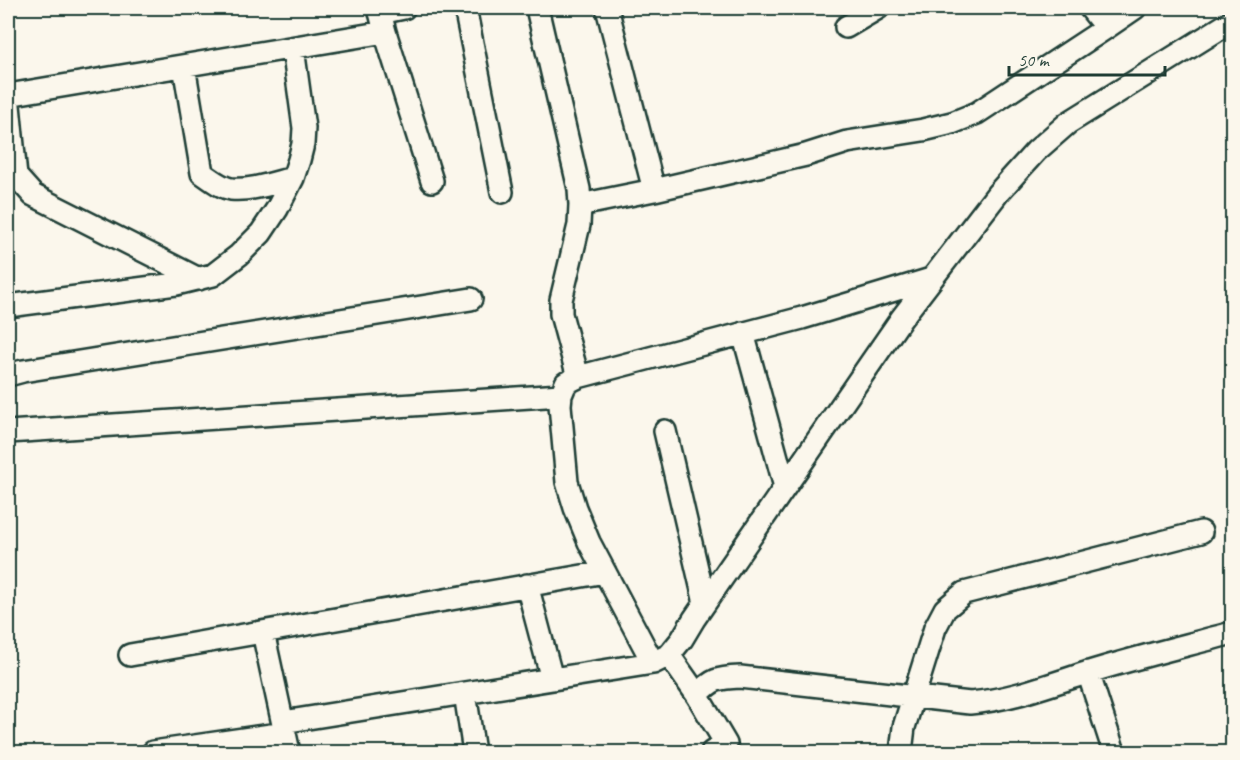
<svg xmlns="http://www.w3.org/2000/svg" width="1240" height="760" font-family="Caveat,sans-serif">
  <rect width="100%" height="100%" fill="#fbf7ec"/>
  <filter id="ink" filterUnits="userSpaceOnUse"><feTurbulence type="fractalNoise" baseFrequency=".0167" numOctaves="2"/><feDisplacementMap in="SourceGraphic" scale="12" xChannelSelector="R" yChannelSelector="G"/><feConvolveMatrix kernelMatrix="1 2 1 2 8 2 1 2 1" color-interpolation-filters="sRGB"/></filter>
  <g filter="url(#ink)">
    <g fill="none" stroke-linecap="round" stroke-linejoin="round">
      <g stroke="#1f3d34" stroke-width="26">
        <path id="minor" d="M379 8 385 32 432 181
          M465 8 502 192
          M537 8 579 189 580 205 579 225 561 300V314L578 377
          M607 8 654 190
          M1090 8 1106 28
          M380 13 404 8
          M846 27 878 8
          M184 66 202 173C211 179 220 187 231 189 251 191 273 183 293 178
          M8 95 385 32
          M8 95 16 176 33 195 199 279
          M580 205 654 190 806 155 847 142 923 130 952 123 977 113 1106 28 1135 8
          M8 306 176 284 213 275 239 255 261 233 277 209 293 178 299 160 303 144 304 128 293 48
          M743 333 785 487
          M8 375 23 371 471 299
          M665 431 705 603
          M8 432 561 395
          M527 585 552 679
          M263 632 289 752
          M130 655 605 572
          M669 655 697 695 726 744 712 752
          M653 663 589 542 575 508 567 482 560 405 561 395 566 383 578 377 802 318 931 279
          M1088 672 1114 752
          M465 693 474 752
          M697 695C713 679 717 678 740 677L970 703C1010 700 1048 685 1086 673 1134 658 1184 646 1232 633
          M283 722 653 663 669 655 682 639 694 619 901 319 998 193 1036 151 1068 123 1232 21
          M153 752 285 733
          M901 752 904 727 935 628 945 609 964 593 1201 532"/>
      </g>
      <use href="#minor" stroke="#fbf7ec" stroke-width="21"/>
    </g>
  </g>
  <rect width="1240" height="760" fill="none" stroke="#fbf7ec" stroke-width="30"/>
  <rect x="15" y="15" width="1210" height="730" fill="none" stroke="#1f3d34" stroke-width="2" filter="url(#ink)"/>
  <path d="M1009 66v9h156v-9" fill="none" stroke="#1f3d34" stroke-width="3"/>
  <text x="1018" y="66" font-size="18" fill="#1f3d34" stroke="#fbf7ec" stroke-width="4.5" paint-order="stroke">50 m</text>
</svg>
